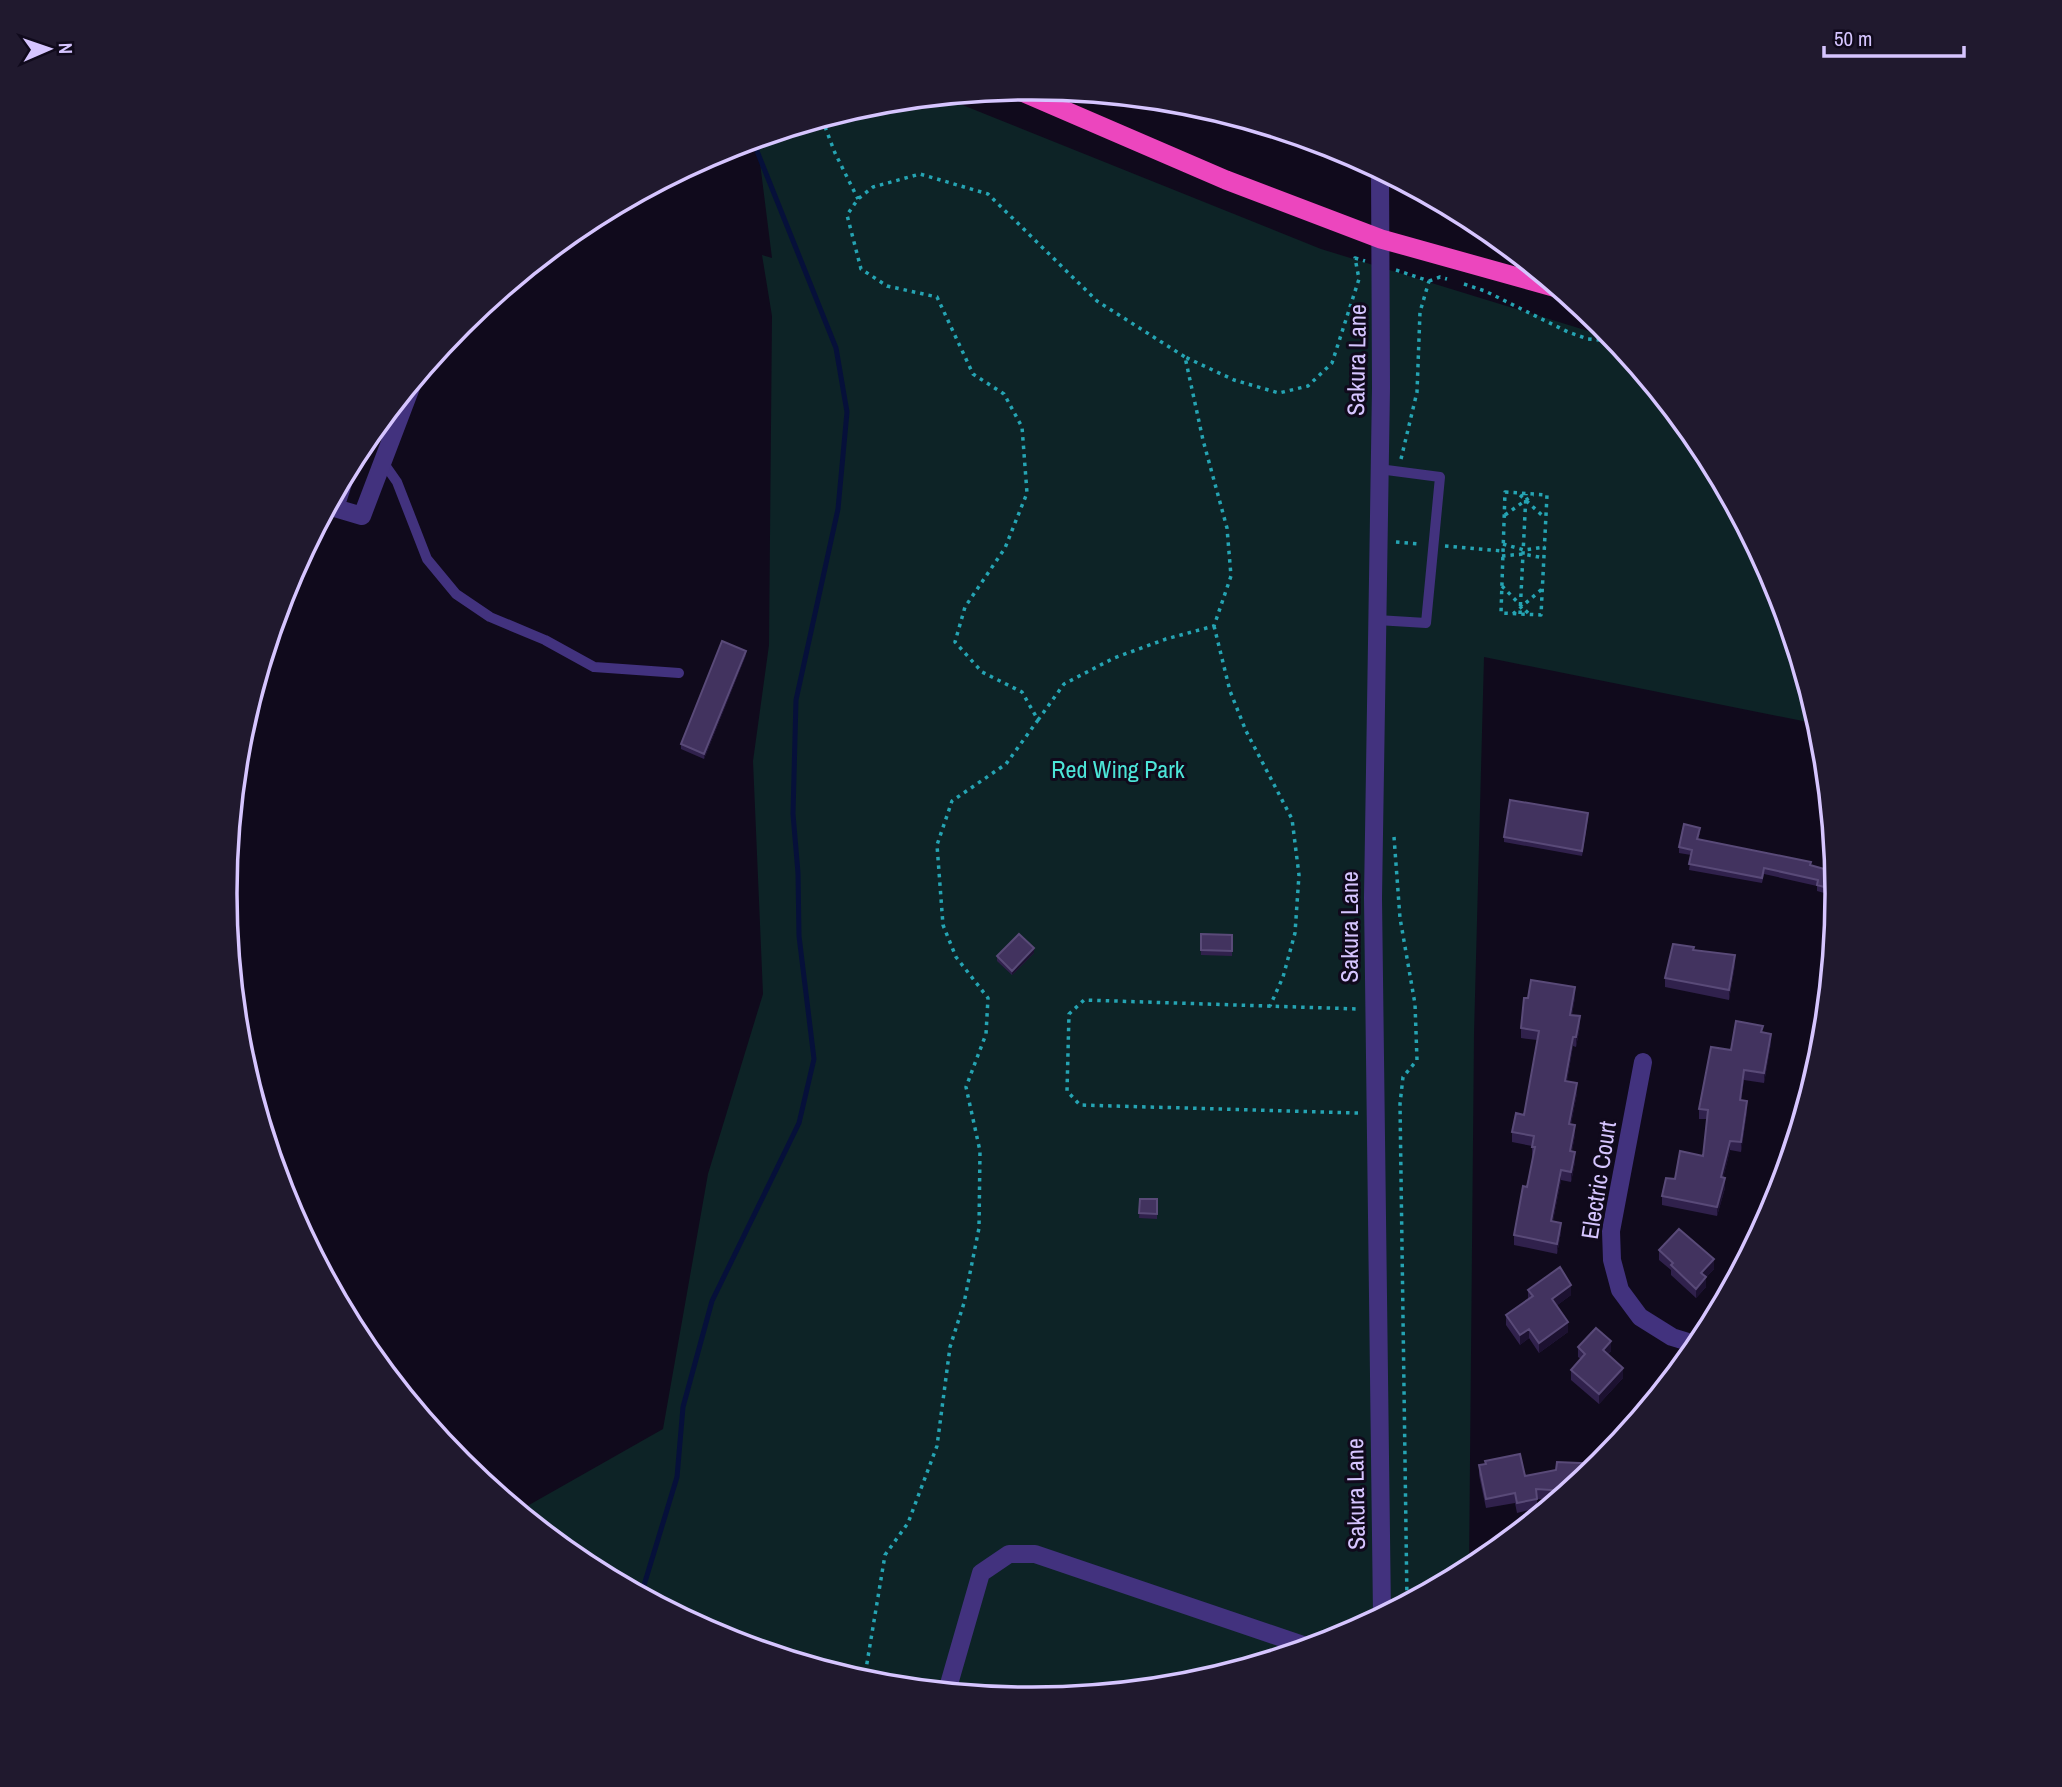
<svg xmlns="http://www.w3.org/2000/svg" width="2062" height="1787" font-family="'Archivo Narrow',sans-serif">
  <rect width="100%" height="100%" fill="#100a1c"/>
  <path fill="#0d2326" d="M940 96 1321 249 1614 339 1701 446 1776 585 1818 724 1484 657 1474 1034 1469 1569 1339 1638 1188 1684 1031 1699 873 1684 722 1638 583 1563 523 1514 522 1509 663 1429 708 1174 763 994 753 761 769 645 772 316 762 255 772 258 757 139 874 103Z"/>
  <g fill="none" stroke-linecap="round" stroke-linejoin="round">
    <path stroke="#06103a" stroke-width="5" d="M641 1595 677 1477 683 1407 712 1301 799 1123 814 1059 799 936 798 873 793 814 796 700 838 509 847 412 836 348 757 151 758 138"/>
    <path stroke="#25a4b3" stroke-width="3.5" stroke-dasharray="3.5 5" stroke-linecap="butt" d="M822 119 835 153 858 199
      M1396 270 1429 281 1420 312 1417 392 1401 459
      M1429 281 1440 277 1447 279
      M1464 284 1485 291 1568 332 1588 339 1615 341
      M1505 492 1547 495 1541 615 1501 613Z
      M1520 495 1545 518
      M1505 515 1533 495
      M1396 542 1420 544
      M1503 544 1524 550 1545 547
      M1445 546 1503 551
      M1502 556 1523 554 1544 558
      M1502 586 1529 614
      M1513 614 1542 589
      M1520 614 1526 494
      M1214 626 1230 691 1246 731 1292 819 1299 875 1295 933 1283 977 1270 1006
      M1038 720 1064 684 1114 658 1166 639 1214 626 1231 576 1227 528 1203 440 1185 357 1234 380 1279 393 1308 386 1332 363 1359 279 1355 258 1365 261
      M1394 837 1400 918 1415 1004 1417 1060 1403 1077 1400 1104 1407 1602
      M1358 1113 1080 1105 1067 1091 1069 1014 1084 1000 1358 1009
      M864 1681 885 1555 908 1523 937 1446 950 1347 964 1303 979 1228 980 1151 966 1087 986 1034 988 998 956 957 943 925 937 845 952 801 1006 764 1038 720 1022 692 982 672 955 642 965 607 1005 548 1027 493 1022 427 1004 394 973 374 937 297 887 286 861 269 847 215 858 199 873 187 920 174 988 194 1097 301 1185 357"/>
    <path stroke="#42327e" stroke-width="10" d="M383 462 397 482 427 559 456 594 490 617 545 640 594 667 679 673
      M1377 620 1426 623 1440 477 1379 469"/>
    <path stroke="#42327e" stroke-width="18" d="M1380 170 1381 388 1373 898 1382 1615
      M347 471 335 508 362 516 413 382
      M1643 1062 1611 1231 1612 1260 1620 1290 1640 1317 1672 1337 1698 1345
      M947 1691 981 1573 1009 1554H1035L1309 1647"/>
    <path stroke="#ec46be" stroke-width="19" d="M1015 89 1226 180 1381 239 1557 288"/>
  </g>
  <path fill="#30214c" d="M746 655 704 759 681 749V744Z
    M1588 818 1582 856 1504 842V837Z
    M1700 833 1698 839 1811 865 1835 872 1837 890 1835 896 1817 891V886L1764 874 1762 883 1689 870 1691 855 1679 853V847Z
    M1201 934 1232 935V956L1201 955Z
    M1694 951 1735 965 1729 1000 1665 987V978Z
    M1034 953 1012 975 997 961V956Z
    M1575 997 1572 1015 1580 1026 1576 1047 1573 1046 1567 1081 1577 1093 1571 1124 1575 1135 1572 1151 1575 1162 1571 1182 1561 1180 1553 1221 1561 1232 1557 1254 1514 1245V1235L1527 1187 1533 1157 1532 1156V1146L1512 1142V1132L1524 1115 1537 1040 1521 1038V1028L1528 998Z
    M1763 1032 1771 1043 1764 1083 1744 1080 1741 1100 1747 1111 1741 1152 1730 1150 1723 1178 1725 1188 1717 1216 1662 1205V1196L1675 1179 1703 1156 1707 1119H1699V1109L1731 1050Z
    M1140 1199H1157V1219L1139 1218Z
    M1659 1250 1714 1269 1706 1277V1287L1696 1298 1671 1275V1270L1659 1260Z
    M1528 1290 1571 1295 1556 1306 1568 1332 1539 1353 1529 1338 1520 1345 1506 1325V1315L1528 1300Z
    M1578 1347 1611 1351 1607 1355 1623 1378 1599 1404 1571 1380V1370L1581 1359 1578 1357Z
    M1601 1464 1556 1500 1537 1499V1508L1517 1513 1515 1503 1486 1508 1479 1475V1465L1525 1476Z"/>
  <path fill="#1c1130" d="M746 651V655L704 759V754Z
    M1034 948V953L1012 975V971Z
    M1735 955V965L1729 1000V990Z
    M1575 987V997L1570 1025V1015Z
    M1580 1016V1026L1576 1047V1037Z
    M1771 1034V1043L1764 1083V1073Z
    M1573 1037V1046L1565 1091V1081Z
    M1744 1070V1080L1740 1110V1100Z
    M1577 1083V1093L1569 1133V1124Z
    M1747 1101V1111L1741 1152V1142Z
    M1575 1125V1135L1570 1160V1151Z
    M1730 1141V1150L1721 1187V1177Z
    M1575 1152V1162L1571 1182V1172Z
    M1561 1170V1180L1551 1230V1221Z
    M1725 1178V1188L1717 1216V1207Z
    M1561 1223V1232L1557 1254V1244Z
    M1714 1259V1269L1706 1277V1287L1696 1298V1289L1701 1273Z
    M1571 1285V1295L1552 1309V1299Z
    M1568 1322V1332L1539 1353V1343Z
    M1529 1329V1338L1520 1345V1335Z
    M1611 1341V1351L1603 1360V1350Z
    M1623 1368V1378L1599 1404V1394Z"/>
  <path fill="#42335f" stroke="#594a78" stroke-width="2" d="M722 641 746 651 704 754 681 744Z
    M1510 800 1588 813 1582 851 1504 837Z
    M1684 824 1700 828 1697 839 1811 862 1810 865 1835 872 1836 885 1835 890 1817 885 1818 880 1764 868 1762 878 1689 864 1692 850 1679 847Z
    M1019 934 1034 948 1012 971 997 956Z
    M1201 934 1232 935V951L1201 950Z
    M1673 944 1694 947 1693 950 1735 955 1729 990 1665 978Z
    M1531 980 1575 987 1570 1015 1580 1016 1576 1037H1573L1565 1081 1577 1083 1569 1124 1575 1125 1570 1151 1575 1152 1571 1172 1561 1170 1551 1221 1561 1223 1557 1244 1514 1235 1523 1186 1527 1187 1535 1147H1532L1534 1136 1512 1132 1516 1113 1524 1115 1539 1031 1521 1028 1524 998H1528Z
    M1736 1021 1763 1026 1761 1032 1771 1034 1764 1073 1744 1070 1740 1100 1747 1101 1741 1142 1730 1141 1721 1177 1725 1178 1717 1207 1662 1196 1666 1178 1675 1179 1680 1151 1703 1156 1708 1110 1699 1109 1711 1047 1731 1050Z
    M1140 1199H1157V1214L1139 1213Z
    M1679 1229 1714 1259 1701 1273 1706 1277 1696 1289 1671 1265 1673 1263 1659 1250Z
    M1560 1267 1571 1285 1552 1299 1568 1322 1539 1343 1529 1329 1520 1335 1506 1315 1533 1296 1528 1290Z
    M1596 1328 1611 1341 1603 1350 1623 1368 1599 1394 1571 1370 1585 1354 1578 1347Z
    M1520 1454 1525 1476 1556 1470 1557 1462 1601 1464 1567 1491 1536 1489 1537 1499 1517 1503 1515 1493 1486 1499 1479 1465 1486 1464 1485 1461Z"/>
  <g text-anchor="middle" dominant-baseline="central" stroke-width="6" stroke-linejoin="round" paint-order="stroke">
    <g font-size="24" fill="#d6c5ff" stroke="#100a1c">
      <text transform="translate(1356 360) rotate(-89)">Sakura Lane</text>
      <text transform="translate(1349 927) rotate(-90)">Sakura Lane</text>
      <text transform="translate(1598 1180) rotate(-81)">Electric Court</text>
      <text transform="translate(1355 1494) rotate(-91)">Sakura Lane</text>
    </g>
    <g font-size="24" fill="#4ce5d8" stroke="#100a1c">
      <text x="1118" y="769">Red Wing Park</text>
    </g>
  </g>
  <path d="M0 0H2062V1787H0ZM1030 100H1032A793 793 0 0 1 1825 893V894A793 793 0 0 1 1032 1687H1030A793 793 0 0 1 237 894V893A793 793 0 0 1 1030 100Z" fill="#20192e" fill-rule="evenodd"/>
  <path fill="none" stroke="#d6c5ff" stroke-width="3.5" d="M1030 100H1032A793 793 0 0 1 1825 893V894A793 793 0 0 1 1032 1687H1030A793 793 0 0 1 237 894V893A793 793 0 0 1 1030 100Z"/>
  <g transform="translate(49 49) rotate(88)" stroke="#100a1c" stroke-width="5" paint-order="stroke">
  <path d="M0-5L12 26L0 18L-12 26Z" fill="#d6c5ff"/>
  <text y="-10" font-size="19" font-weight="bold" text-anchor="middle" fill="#d6c5ff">N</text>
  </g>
  <path d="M1824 46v10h140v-10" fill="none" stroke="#d6c5ff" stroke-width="3.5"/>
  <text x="1834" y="46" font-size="21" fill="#d6c5ff" stroke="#100a1c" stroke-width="5" paint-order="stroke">50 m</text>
</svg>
